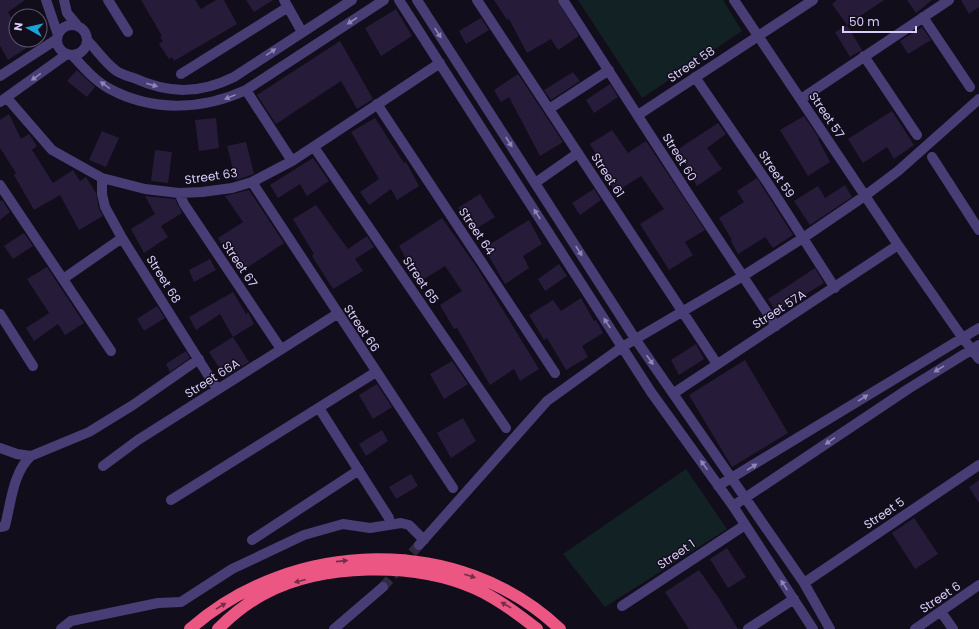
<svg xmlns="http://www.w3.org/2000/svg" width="979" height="629" font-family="Poppins,sans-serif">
  <rect width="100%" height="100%" fill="#120d1b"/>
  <path fill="#112124" d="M578 0H723L742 31 642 98Z
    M686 469 727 529 605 607 563 554Z"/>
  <path fill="#271b3a" d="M0 0H25L8 12 16 26V40H24L28 47 8 60 0 46Z
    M141 0H195L201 9 216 0H224L237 24 174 61 172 57 169 59 159 44 163 41 160 37 162 36Z
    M246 0H273L254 12Z
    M494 0H557L579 36 558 50 551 39 527 53 509 19 507 20Z
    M837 0H884L847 25 832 4Z
    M907 0H932L916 13Z
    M961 0H979V7L969 14Z
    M396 9 412 36 381 56 365 28Z
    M481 18 489 30 466 44 459 31Z
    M847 25 862 50 850 57 835 32Z
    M922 27 931 40 908 54 900 41Z
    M340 41 373 99 357 109 341 81 276 124 257 95Z
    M77 70 95 87 87 97 67 81Z
    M573 72 580 81 551 100 544 90Z
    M518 74 563 142 540 156 509 97 501 102 494 90Z
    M610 84 618 97 594 113 586 100Z
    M892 111 914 145 894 159 887 147 863 163 848 139Z
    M9 114 21 139 29 134 37 146 32 150 53 183 73 170 80 181 86 177 96 193 99 209 103 216 79 230 60 195 34 210 14 175 16 173 0 148V120Z
    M804 116 819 138 818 139 830 162 808 176 780 130Z
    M216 118 219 148 199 151 195 120Z
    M375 118 404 163 406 162 419 186 397 200 391 189 369 205 360 192 379 179 351 132Z
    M718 123 726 134 707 148 722 169 697 186 677 150Z
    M612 130 628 153 646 141 705 230 685 242 693 255 669 270 640 224 664 209 641 176 616 192 608 181 611 179 590 144Z
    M102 131 119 138 106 167 89 160Z
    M246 142 254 174 236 180 227 146Z
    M155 150 172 152 168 183 151 181Z
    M313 158 329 181 307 196 300 184 278 198 270 185Z
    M757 178 793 235 773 248 765 237 738 254 731 241 732 240 719 218 744 202 737 191Z
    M845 185 852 197 810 225 794 201 818 186 825 198Z
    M594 189 601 200 580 215 572 203Z
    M249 190 284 243 239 273 218 238 243 222 225 196Z
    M480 194 495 217 472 231 458 208Z
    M145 196 175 199 182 213 161 226 168 237 144 253 131 229 155 214Z
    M2 200 10 212 0 220V201Z
    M316 205 348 249 367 236 374 247 355 259 363 271 333 289 312 256 314 254 293 219Z
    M442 218 476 266 539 369 520 381 514 369 490 385 457 328 454 329 440 305 462 291 445 266 419 282 399 246Z
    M529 220 542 244 523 256 529 268 505 284 484 248Z
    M24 233 33 246 13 259 4 246Z
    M210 259 216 270 194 282 189 270Z
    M559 264 567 276 545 291 538 279Z
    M47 267 84 323 65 335 58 324 34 341 26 328 49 313 27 279Z
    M815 268 824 283 776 312 768 299Z
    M233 292 246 314 248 312 254 324 233 337 249 362 225 377 209 352 233 337 220 314 196 330 189 317Z
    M581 298 594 321 596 320 603 333 582 346 588 357 566 370 547 338 544 340 529 315 553 300 561 311Z
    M157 306 165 318 144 331 137 319Z
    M696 344 704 359 679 375 671 360Z
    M186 351 190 358 170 372 166 364Z
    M745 360 788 433 732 467 689 395Z
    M452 361 468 384 444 399 430 374Z
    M377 384 392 407 373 419 359 395Z
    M463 418 476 441 451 458 437 433Z
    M382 430 388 441 366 456 359 444Z
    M411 474 418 486 396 499 389 487Z
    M979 480V503L969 487Z
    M914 518 938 554 915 569 892 533Z
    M727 548 746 577 728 588 710 559Z
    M699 570 718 597 738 629H689L665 592Z"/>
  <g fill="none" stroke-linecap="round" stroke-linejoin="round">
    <path stroke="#302a3c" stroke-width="10" stroke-dasharray="10 5" stroke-linecap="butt" d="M383 587 419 545"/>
    <path stroke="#493d75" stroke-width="10" d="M46 0 58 35
      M64 0 67 13 77 25
      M108 0 128 32
      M284 0 302 32
      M399 0 651 392 733 506 813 629
      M417 0 636 340 804 583 830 629
      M477 0 717 364
      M563 0 687 192 776 326
      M734 0 898 245 962 337 979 359
      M923 17 970 87
      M57 40a15 15 0 1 1 30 0a15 15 0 1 1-30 0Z
      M87 40C96 49 104 61 114 69 119 74 128 76 134 78 169 94 200 94 234 77L352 0
      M72 55C83 67 95 81 110 89 153 112 203 110 246 90L384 0
      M864 56 917 135
      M181 74 288 7
      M0 76 57 39
      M695 77 769 185 835 288
      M246 90 292 161
      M7 98 52 150 102 178 145 189 179 193 202 192 232 188 252 182 292 161 440 63
      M801 99 949 0
      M0 102 67 54
      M377 104 555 373
      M549 109 609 70
      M638 115 813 0
      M314 147 506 428
      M932 157 979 230
      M102 178V194L105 207 122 238 217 389
      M252 182 453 488
      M535 183 578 153
      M0 185 111 351
      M179 193 184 204 281 349
      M63 279 122 238
      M0 314 33 366
      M674 393 898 245
      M319 408 389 518
      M0 448 17 454 31 456 89 432 133 405 199 359
      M103 466 138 440 337 314
      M718 486 979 328
      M171 500 376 372
      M733 506 908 389 979 345
      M0 527 5 526C11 503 13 472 31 456
      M252 540 359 470
      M419 545 547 401 622 347 743 276 803 238 866 195 898 171 979 99
      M804 583 979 465
      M622 606 745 525
      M941 612 953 629
      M61 629 71 621 158 603 181 602 232 569 304 535 343 524 370 528 401 523 409 525 424 540
      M334 629 383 587
      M748 629 794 599
      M915 629 979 585"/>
    <path stroke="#eb5683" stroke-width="12" d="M190 629C292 539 459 533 560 629
      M218 629C231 616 247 603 264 594 322 563 414 562 474 588 497 598 517 613 537 629"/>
  </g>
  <defs><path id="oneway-solid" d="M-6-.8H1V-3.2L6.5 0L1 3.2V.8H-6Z"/></defs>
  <g fill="#9285b7">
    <use href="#oneway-solid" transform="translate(352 21) rotate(147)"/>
    <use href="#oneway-solid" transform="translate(438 33) rotate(57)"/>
    <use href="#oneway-solid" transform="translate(271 52) rotate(-34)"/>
    <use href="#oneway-solid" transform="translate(36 77) rotate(144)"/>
    <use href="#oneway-solid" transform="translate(105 85) rotate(-144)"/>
    <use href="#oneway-solid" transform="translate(152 85) rotate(16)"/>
    <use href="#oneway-solid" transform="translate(230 97) rotate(158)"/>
    <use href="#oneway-solid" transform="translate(509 142) rotate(57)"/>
    <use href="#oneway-solid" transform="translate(537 214) rotate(-123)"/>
    <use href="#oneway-solid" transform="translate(579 251) rotate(57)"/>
    <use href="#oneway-solid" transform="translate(607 323) rotate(-123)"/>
    <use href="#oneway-solid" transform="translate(650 360) rotate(55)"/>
    <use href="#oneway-solid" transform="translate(939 369) rotate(148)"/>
    <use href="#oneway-solid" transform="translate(863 398) rotate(-32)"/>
    <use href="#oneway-solid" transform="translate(830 441) rotate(146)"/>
    <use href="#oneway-solid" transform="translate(704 465) rotate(-126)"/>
    <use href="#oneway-solid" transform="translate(752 467) rotate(-32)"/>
    <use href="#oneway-solid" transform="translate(784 585) rotate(-123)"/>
  </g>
  <g fill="#742e4a">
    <use href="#oneway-solid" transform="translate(342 561) rotate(-6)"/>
    <use href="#oneway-solid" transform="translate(470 576) rotate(18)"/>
    <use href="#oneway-solid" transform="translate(300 581) rotate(166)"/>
    <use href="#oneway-solid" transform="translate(506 605) rotate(-151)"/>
    <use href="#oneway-solid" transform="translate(221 606) rotate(-31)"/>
  </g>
  <g text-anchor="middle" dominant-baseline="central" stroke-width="3" stroke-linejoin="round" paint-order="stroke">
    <g font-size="12" fill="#dacdf9" stroke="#120d1b">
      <text transform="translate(691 64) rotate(-34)">Street 58</text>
      <text transform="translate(827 115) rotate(56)">Street 57</text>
      <text transform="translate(680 157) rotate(58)">Street 60</text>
      <text transform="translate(777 174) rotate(56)">Street 59</text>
      <text transform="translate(608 175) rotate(57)">Street 61</text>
      <text transform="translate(211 176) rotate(-8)">Street 63</text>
      <text transform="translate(477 231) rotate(56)">Street 64</text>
      <text transform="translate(240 264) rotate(56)">Street 67</text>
      <text transform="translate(164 279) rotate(58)">Street 68</text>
      <text transform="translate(421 280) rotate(56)">Street 65</text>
      <text transform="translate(779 309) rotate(-33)">Street 57A</text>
      <text transform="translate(362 328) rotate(56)">Street 66</text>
      <text transform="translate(212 378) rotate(-32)">Street 66A</text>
      <text transform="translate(884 513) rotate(-34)">Street 5</text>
      <text transform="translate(676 554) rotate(-34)">Street 1</text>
      <text transform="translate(940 597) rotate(-34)">Street 6</text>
    </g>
  </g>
  <g transform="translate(28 28) rotate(278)"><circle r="19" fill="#120d1b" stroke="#625a74"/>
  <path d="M0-3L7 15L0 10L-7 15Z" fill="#19a3d9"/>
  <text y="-6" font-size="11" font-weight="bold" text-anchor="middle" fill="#dacdf9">N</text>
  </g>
  <path d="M843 26v6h73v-6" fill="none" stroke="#dacdf9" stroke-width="2"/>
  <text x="849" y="26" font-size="12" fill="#dacdf9" stroke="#120d1b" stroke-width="3" paint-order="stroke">50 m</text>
</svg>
